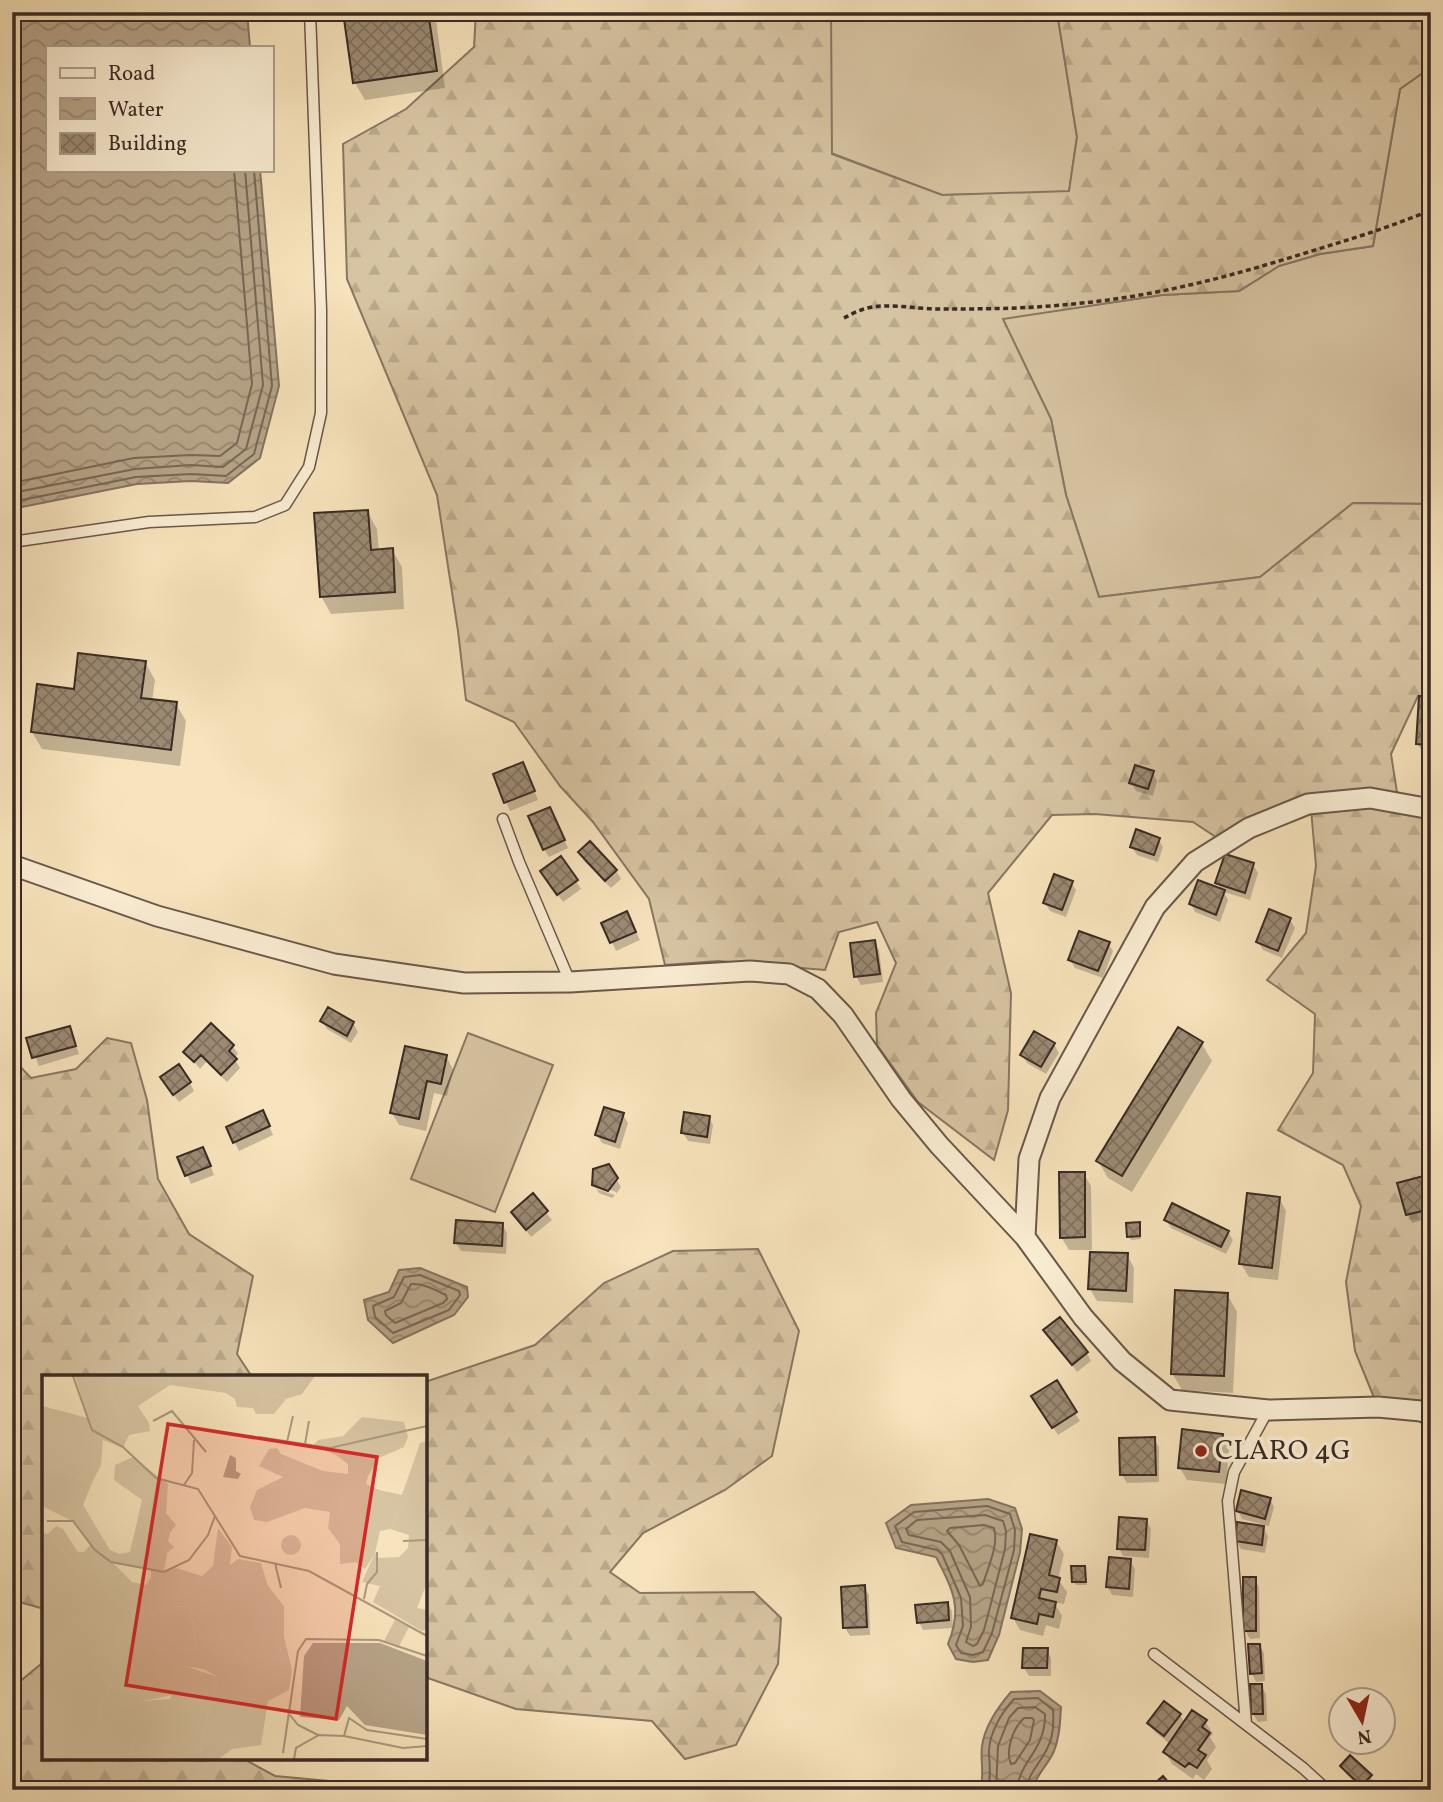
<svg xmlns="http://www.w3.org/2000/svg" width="1443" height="1802" font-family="Vollkorn,serif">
  <defs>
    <pattern id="forest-firs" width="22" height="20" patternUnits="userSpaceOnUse" patternTransform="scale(1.75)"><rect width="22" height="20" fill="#d7c4a2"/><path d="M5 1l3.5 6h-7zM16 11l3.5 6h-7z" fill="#b9a98b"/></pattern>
    <pattern id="water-waves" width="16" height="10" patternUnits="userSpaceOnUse" patternTransform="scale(1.75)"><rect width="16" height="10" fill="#b7a488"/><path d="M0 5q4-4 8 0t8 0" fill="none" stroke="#96866f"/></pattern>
    <pattern id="building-cross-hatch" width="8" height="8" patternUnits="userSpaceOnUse" patternTransform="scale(1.75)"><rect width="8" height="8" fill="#9c8a73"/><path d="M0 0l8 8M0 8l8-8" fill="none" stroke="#80715e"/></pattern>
  </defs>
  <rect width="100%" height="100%" fill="#f7e3bc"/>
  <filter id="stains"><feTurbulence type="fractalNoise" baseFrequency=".00286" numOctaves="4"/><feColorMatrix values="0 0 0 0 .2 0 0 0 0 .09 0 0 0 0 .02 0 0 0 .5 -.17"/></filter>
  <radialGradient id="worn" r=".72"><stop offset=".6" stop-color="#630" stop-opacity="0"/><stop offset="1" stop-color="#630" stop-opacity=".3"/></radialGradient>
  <path fill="#d7c4a2" stroke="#887763" stroke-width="2" d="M831 12H1057L1077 137 1069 192 942 195 831 153Z
    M1431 67V504L1353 503 1260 577 1099 597 1066 495 1051 419 1002 318 1162 295 1239 291 1279 266 1320 254 1373 246 1400 89Z
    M468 1033 553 1065 495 1212 411 1179Z"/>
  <path fill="url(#forest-firs)" stroke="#887763" stroke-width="2" d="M476 12H831L832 154 942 195 1069 191 1077 137 1057 12H1431V67L1400 89 1373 246 1320 254 1279 266 1239 291 1162 295 1003 319 1051 419 1066 495 1099 597 1260 577 1353 503 1431 504V696H1418L1391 754 1399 805 1431 812V1410L1375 1400 1355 1351 1346 1282 1361 1206 1343 1165 1278 1130 1313 1073 1315 1014 1267 980 1306 933 1316 866 1311 809 1231 847 1193 822 1095 814 1052 815 988 893 1011 993 1008 1110 994 1160 918 1102 877 1045 876 1013 896 963 877 922 839 932 825 970 718 961 665 965 649 899 593 822 560 786 514 722 466 700 458 631 437 495 347 279 343 144 406 109 474 47Z
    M107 1038 131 1043 147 1100 158 1179 189 1234 253 1276 237 1354 252 1377H44V1609L12 1600V1058L31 1078 76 1069Z
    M758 1249 799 1331 772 1456 725 1490 643 1533 610 1572 640 1593 754 1592 781 1618 778 1664 736 1745 685 1759 652 1721 516 1709 425 1677V1382L535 1345 604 1283 673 1251Z
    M44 1634V1758H242L275 1776 362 1784 385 1790H12V1688L41 1664Z"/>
  <path fill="url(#water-waves)" stroke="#857360" stroke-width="2" d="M12 12H247L250 47H47V170H260L279 386 260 458 228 483 191 481 137 484 12 509Z
    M420 1268 467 1287 468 1297 454 1315 393 1343 368 1320 364 1300 389 1292 399 1270Z
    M988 1499 1015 1508 1022 1529 1020 1552 999 1635 988 1660 973 1662 956 1659 948 1644C963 1608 953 1590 936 1557L896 1548 886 1523 911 1505Z
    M1040 1691 1061 1707C1060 1721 1060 1737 1054 1751 1048 1765 1036 1775 1032 1790H980C985 1775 980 1761 982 1746 985 1725 998 1707 1011 1692Z"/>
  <path fill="#0003" d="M345 12H435L445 88 365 100 355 83Z
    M367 511 377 529 379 551 392 550 402 567 404 609 331 614 321 596Z
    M145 662 155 680 152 701 176 704 186 721 180 766 42 749 32 732 75 691Z
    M1431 698V756H1425L1417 743Z
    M527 773 538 800 510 811 495 775Z
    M1153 773 1157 781 1153 796 1136 791 1131 782Z
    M554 817 568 848 549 857 544 849Z
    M1158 839 1163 847 1158 862 1137 855 1132 847Z
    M590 843 616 871 621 879 611 888 584 861 580 853Z
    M561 859 581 889 563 902 547 879Z
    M1253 865 1258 873 1250 900 1224 892 1228 900 1220 922 1195 912 1191 904 1222 891 1217 883Z
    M1071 882 1076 890 1066 917 1050 911 1045 903Z
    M1290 920 1295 928 1282 958 1263 950 1258 942Z
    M631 921 640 940 616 951 603 923Z
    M874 942 879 950 883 982 861 985 856 976Z
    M1108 943 1113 951 1103 978 1075 968 1070 960Z
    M322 1021 353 1023 358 1032 351 1043 327 1029Z
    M212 1025 233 1046 238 1054 234 1058 240 1068 227 1082 206 1062 200 1069 186 1052Z
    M69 1028 79 1054 39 1066 29 1039Z
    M1179 1030 1202 1044 1212 1061 1132 1192 1108 1178 1098 1161Z
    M1054 1044 1059 1053 1046 1074 1027 1063 1022 1055Z
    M446 1056 453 1069 447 1096 434 1093 426 1131 399 1125 392 1113Z
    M190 1083 194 1091 179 1102 167 1086Z
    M623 1115 628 1123 620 1149 602 1143 597 1135Z
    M709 1117 713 1125 710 1144 688 1141 683 1133Z
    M267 1121 273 1135 239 1151 228 1128Z
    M207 1157 214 1175 191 1184 180 1158Z
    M608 1166 621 1187 616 1194V1192L596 1185V1189L615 1195 612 1198 599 1193 594 1185Z
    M1084 1174 1091 1186 1092 1250H1069L1061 1237Z
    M1431 1177V1218L1412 1223 1408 1215 1400 1184Z
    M533 1196 552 1220 531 1237 513 1213Z
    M1279 1198 1286 1211 1278 1280 1249 1277 1241 1264Z
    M1166 1220 1228 1232 1233 1240 1226 1254 1171 1228Z
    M502 1224 507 1233 506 1254 461 1251 456 1243Z
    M1139 1224 1141 1239 1131 1240 1129 1236Z
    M1127 1255 1134 1268 1133 1303 1097 1301 1090 1289Z
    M1227 1294 1237 1312 1233 1393 1182 1390 1172 1373Z
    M1046 1331 1087 1353 1091 1361 1077 1372Z
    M1056 1382 1080 1421 1058 1435 1034 1397Z
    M1222 1435 1229 1448 1226 1484 1187 1480 1180 1468Z
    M1154 1439 1159 1447V1482L1127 1483 1122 1475Z
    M1270 1499 1274 1507 1269 1526 1242 1519 1238 1511Z
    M1146 1520 1151 1529 1149 1558 1123 1556 1119 1548Z
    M1263 1528 1268 1536 1265 1553 1241 1549 1236 1541Z
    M1056 1541 1064 1554 1058 1579 1067 1592 1064 1604 1054 1602 1062 1616 1059 1629 1046 1625 1043 1636 1020 1630 1013 1618Z
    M1130 1561 1135 1569 1133 1597 1112 1595 1108 1587Z
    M1084 1568 1087 1585H1076L1074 1582Z
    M1254 1579 1259 1587 1260 1638 1250 1639 1245 1630Z
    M864 1587 869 1595 870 1635 850 1636 845 1628Z
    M947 1603 952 1611 953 1628 923 1630 919 1622Z
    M1259 1645 1264 1653 1265 1681 1256 1682 1252 1674Z
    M1047 1650 1051 1658V1676H1029L1024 1668Z
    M1261 1686 1266 1694 1267 1721 1258 1722 1253 1714Z
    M1180 1715 1185 1723 1205 1721 1213 1734 1210 1737 1216 1747 1207 1760 1212 1769 1204 1780 1196 1774 1193 1779 1172 1764 1165 1752 1170 1744 1154 1731 1149 1723Z
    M1342 1766 1370 1776 1375 1784 1370 1790H1363L1346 1774Z"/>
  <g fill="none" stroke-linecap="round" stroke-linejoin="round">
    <path stroke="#786756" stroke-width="2" d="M12 483 134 458 191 455 220 456 237 443 252 384 234 170
      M12 493 135 469 191 465 223 467 246 449 263 385 245 170
      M12 502 136 477 191 474 226 476 254 454 272 386 254 170
      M420 1275 459 1291 460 1295 449 1310 393 1333 375 1317 373 1306 394 1297 404 1277Z
      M411 1284C423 1283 435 1290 446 1295L447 1299 443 1303 395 1323 386 1315 385 1311 401 1303Z
      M987 1506 1010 1514 1015 1530 1014 1550 992 1633 983 1652 973 1655 961 1653 956 1645 963 1626 961 1598 942 1554 937 1550 902 1542 895 1526 914 1512Z
      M985 1515 1003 1521 1006 1531 1005 1549 984 1630 977 1644 973 1646 966 1642 971 1627 970 1597 950 1551 941 1542 909 1535 906 1529 917 1520Z
      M984 1525 994 1528C999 1545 988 1567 983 1584L980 1586 959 1545 947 1531 950 1528Z
      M1024 1718H1032L1034 1720 1030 1740 1015 1763 1011 1764C1005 1751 1013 1728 1024 1718Z
      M987 1790C992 1777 989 1763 989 1750 990 1732 1002 1712 1014 1699L1038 1698 1053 1710C1054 1723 1053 1738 1047 1749 1040 1763 1028 1774 1026 1790
      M996 1790 998 1746 1009 1718 1018 1708 1035 1707 1045 1714C1046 1750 1019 1761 1017 1790"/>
  </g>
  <path fill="url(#building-cross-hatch)" stroke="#3a2a24" stroke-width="2" d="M343 12H428L437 71 353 83Z
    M368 510 371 550 393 548 395 592 320 597 314 513Z
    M78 653 146 661 141 698 177 702 171 750 31 732 37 684 74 689Z
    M1419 696 1431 697V745L1416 744Z
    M523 762 535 791 504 803 493 774Z
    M1135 765 1154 771 1148 789 1129 783Z
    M550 807 565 840 543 850 528 816Z
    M1136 829 1160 838 1154 855 1130 847Z
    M590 841 617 870 605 881 578 852Z
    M1225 854 1254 863 1245 893 1215 883Z
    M561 856 578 880 557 895 540 871Z
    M1054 874 1073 881 1062 910 1043 903Z
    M1198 880 1225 890 1216 915 1189 904Z
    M1269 909 1291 918 1278 951 1256 942Z
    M627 911 636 932 610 943 601 923Z
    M1079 931 1110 942 1098 971 1068 960Z
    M875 940 880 974 854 977 850 943Z
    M328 1007 354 1022 347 1036 320 1021Z
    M211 1023 234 1045 229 1051 237 1059 221 1075 201 1055 194 1062 183 1052Z
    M70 1026 76 1046 32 1058 26 1038Z
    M1178 1027 1203 1042 1122 1176 1096 1161Z
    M1034 1031 1055 1043 1041 1067 1020 1055Z
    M405 1046 447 1055 441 1084 427 1081 419 1119 390 1113Z
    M179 1064 191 1082 173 1095 160 1077Z
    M604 1107 624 1113 615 1142 595 1135Z
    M263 1110 270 1126 233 1143 226 1127Z
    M684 1112 710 1116 707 1137 681 1133Z
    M203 1147 211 1166 185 1176 177 1157Z
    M609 1164 618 1178 608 1191 592 1185 593 1169Z
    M1059 1172H1085V1237L1060 1238Z
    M1431 1174V1209L1406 1215 1397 1183Z
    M533 1193 548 1211 526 1230 511 1212Z
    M1247 1193 1280 1197 1272 1268 1239 1264Z
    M1172 1203 1229 1231 1221 1247 1164 1220Z
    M456 1220 503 1223 502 1246 454 1243Z
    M1140 1222V1236L1127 1237 1126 1223Z
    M1090 1252 1128 1253 1126 1291 1088 1289Z
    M1175 1290 1228 1293 1224 1376 1171 1374Z
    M1060 1317 1088 1352 1072 1365 1043 1330Z
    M1057 1380 1077 1412 1052 1428 1031 1396Z
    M1182 1429 1223 1434 1219 1472 1178 1468Z
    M1155 1437 1156 1475H1120L1119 1438Z
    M1241 1490 1271 1498 1265 1519 1236 1511Z
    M1119 1517 1147 1519 1145 1550 1117 1549Z
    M1237 1522 1264 1526 1262 1545 1235 1541Z
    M1030 1534 1057 1540 1049 1575 1060 1578 1057 1592 1041 1589 1039 1598 1056 1602 1053 1617 1039 1614 1037 1624 1011 1618Z
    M1109 1557 1131 1559 1129 1589 1106 1587Z
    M1071 1566H1085L1086 1582H1072Z
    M1243 1577H1256V1631H1243Z
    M865 1585 867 1627 843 1628 841 1587Z
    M948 1602 949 1620 917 1623 915 1605Z
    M1248 1644H1260L1262 1673 1250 1674Z
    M1023 1648H1048L1047 1668H1022Z
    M1250 1684H1262L1263 1714H1251Z
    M1164 1701 1181 1714 1164 1736 1147 1723Z
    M1192 1710 1207 1720 1202 1727 1210 1733 1198 1750 1206 1755 1197 1768 1189 1763 1185 1767 1163 1752Z
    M1350 1755 1372 1775 1361 1786 1340 1766Z
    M1163 1776 1175 1790H1147Z"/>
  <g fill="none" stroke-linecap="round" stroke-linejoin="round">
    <g stroke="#69584a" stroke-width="13">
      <path id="service" d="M12 542 149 522 255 517 285 505 309 467 321 413V310L310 12
        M503 819 519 862 570 982
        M1154 1654 1303 1768 1327 1790
        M1246 1724 1228 1501 1234 1472 1268 1410"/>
    </g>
    <g stroke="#69584a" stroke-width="23">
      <path id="minor" d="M12 865 157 916 334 964 464 983 570 982 750 971 789 974 818 989 843 1015 901 1099 939 1145 1025 1237 1083 1317 1122 1361 1170 1400 1268 1410 1378 1407 1421 1411 1431 1415
        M1025 1237 1029 1159 1050 1098 1155 907 1195 862 1249 828 1308 804 1370 798 1431 809"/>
    </g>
    <path stroke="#3a2a24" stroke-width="3.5" stroke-dasharray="5 3.5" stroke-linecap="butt" d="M844 318C850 315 857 311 864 309 887 302 914 309 938 309 979 309 1020 309 1061 305 1138 299 1206 283 1279 261 1331 245 1381 231 1431 210"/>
    <use href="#service" stroke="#faedd3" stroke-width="10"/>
    <use href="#minor" stroke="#faedd3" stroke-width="19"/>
  </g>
  <circle fill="#8f2418" stroke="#faedd3" stroke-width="2.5" cx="1201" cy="1451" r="7"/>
  <g text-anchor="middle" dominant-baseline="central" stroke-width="7" stroke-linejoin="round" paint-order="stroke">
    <g font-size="28" fill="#3a2a24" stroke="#faedd3" text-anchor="start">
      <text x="1215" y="1451">CLARO 4G</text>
    </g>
  </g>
  <g transform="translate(42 1375)">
    <rect width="385" height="385" fill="#f7e3bc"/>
    <path d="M65 1H127L128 10 96 31H74ZM187 1H273L260 19 244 24 183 9ZM0 82 49 110 34 148 0 131ZM385 120V208L375 233 385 235V254L380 256 331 227 338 211 320 207 333 178 337 183 357 182 366 173 367 160 348 154 358 135ZM0 158 6 159 42 200 52 192 77 231 109 240 124 231 148 232 155 274 108 276 93 299 70 310 58 333 56 350 17 384H0ZM239 170a10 10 0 1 1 20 0a10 10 0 1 1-20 0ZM353 245 367 252 356 273 342 266ZM143 291 176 302 158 369 159 384H86L98 352 95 335 102 326 128 324Z" fill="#d7c4a2"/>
    <path d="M33 1H65L74 31H96L107 48 108 56 87 60 81 73 61 65 59 90 49 110 0 82V31L46 43ZM127 1H187L184 9 244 24 232 39H214L211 33 195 32 193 24 184 18 128 10ZM320 42 362 47 366 62 362 72 337 83 326 101 324 109 337 115 360 120 378 68 385 66V120L379 128 358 135 348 154 338 156 333 178 323 194 314 187 298 189V169L286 153 288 137 263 133 225 147 212 145 208 132 215 115 241 102 217 91 227 74 235 73 239 79 281 96 306 99V89L294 80 271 71 276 65 301 61ZM91 82 126 109 124 138 134 150 128 158 126 166 132 172 125 178 122 196 134 193 160 201 171 191 176 153 190 172 188 190 196 184 219 188 226 211 242 231V262L250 295 247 315 226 326 219 370 190 374 177 384H159L158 369 176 302 161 294 143 291 140 318 102 326 96 335 98 352 86 384H17L25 355 35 341 56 350 58 333 70 310 93 299 100 276 155 274 148 232 124 231 109 240 77 231 52 192 42 200 6 159 14 151 21 154 36 177H42L49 169 34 148 41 130 68 175 78 179 88 177 100 125 72 105 73 90ZM70 187 109 195V202L104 210 90 207Z" fill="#d7c4a2" fill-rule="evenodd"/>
    <path d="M188 80 194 83V96L199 99 196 104 181 102ZM271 268H338L385 286V360L323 350 305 331 297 345 258 342 262 281Z" fill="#b7a488"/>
    <path fill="none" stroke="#ab997f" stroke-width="2" d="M31 1 50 55 81 72 114 103 156 114 198 181 267 196 385 261M111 46 130 36 164 77M217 62 288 73 385 51M245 67 251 41M263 69 267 46M142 110 150 98 152 65M5 146H31L53 175 69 187 122 197 147 185 166 160 173 141M361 166 385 165M233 188 239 213M322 224 325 209 335 197V177M248 340 256 350 276 360M302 361 307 343 325 355 385 364M241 378 256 276 264 264 337 265 385 281M252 384 254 373 277 360 302 361 361 373 385 371"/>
    <path fill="#d62828" fill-opacity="0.15" stroke="#d62828" stroke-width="3.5" d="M126 49 335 82 294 344 84 310Z"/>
    <rect width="385" height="385" fill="none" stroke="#3a2a24" stroke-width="3.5"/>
  </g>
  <rect width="1443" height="1802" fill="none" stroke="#f7e3bc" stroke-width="42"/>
  <rect x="14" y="14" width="1415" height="1774" fill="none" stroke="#3a2a24" stroke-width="3.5"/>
  <rect x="21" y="21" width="1401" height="1760" fill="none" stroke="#3a2a24" stroke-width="2"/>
  <rect x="46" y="46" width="228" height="126" fill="#faedd3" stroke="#ad9f8d" stroke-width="2"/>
  <rect x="60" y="68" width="35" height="10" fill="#faedd3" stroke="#ad9f8d" stroke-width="2"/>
  <text x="108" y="80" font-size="21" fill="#3a2a24">Road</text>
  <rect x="60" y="98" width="35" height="21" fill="url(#water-waves)" stroke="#ad9f8d" stroke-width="2"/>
  <text x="108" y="116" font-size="21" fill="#3a2a24">Water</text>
  <rect x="60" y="133" width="35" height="21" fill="url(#building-cross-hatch)" stroke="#ad9f8d" stroke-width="2"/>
  <text x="108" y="150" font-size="21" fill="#3a2a24">Building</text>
  <g transform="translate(1362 1721) rotate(171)"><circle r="33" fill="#faedd3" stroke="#ad9f8d" stroke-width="2"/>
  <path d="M0-5L12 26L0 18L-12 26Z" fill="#8f2418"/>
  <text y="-10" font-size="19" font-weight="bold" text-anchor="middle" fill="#3a2a24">N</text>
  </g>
  <rect width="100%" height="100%" filter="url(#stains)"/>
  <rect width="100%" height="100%" fill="url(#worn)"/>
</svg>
